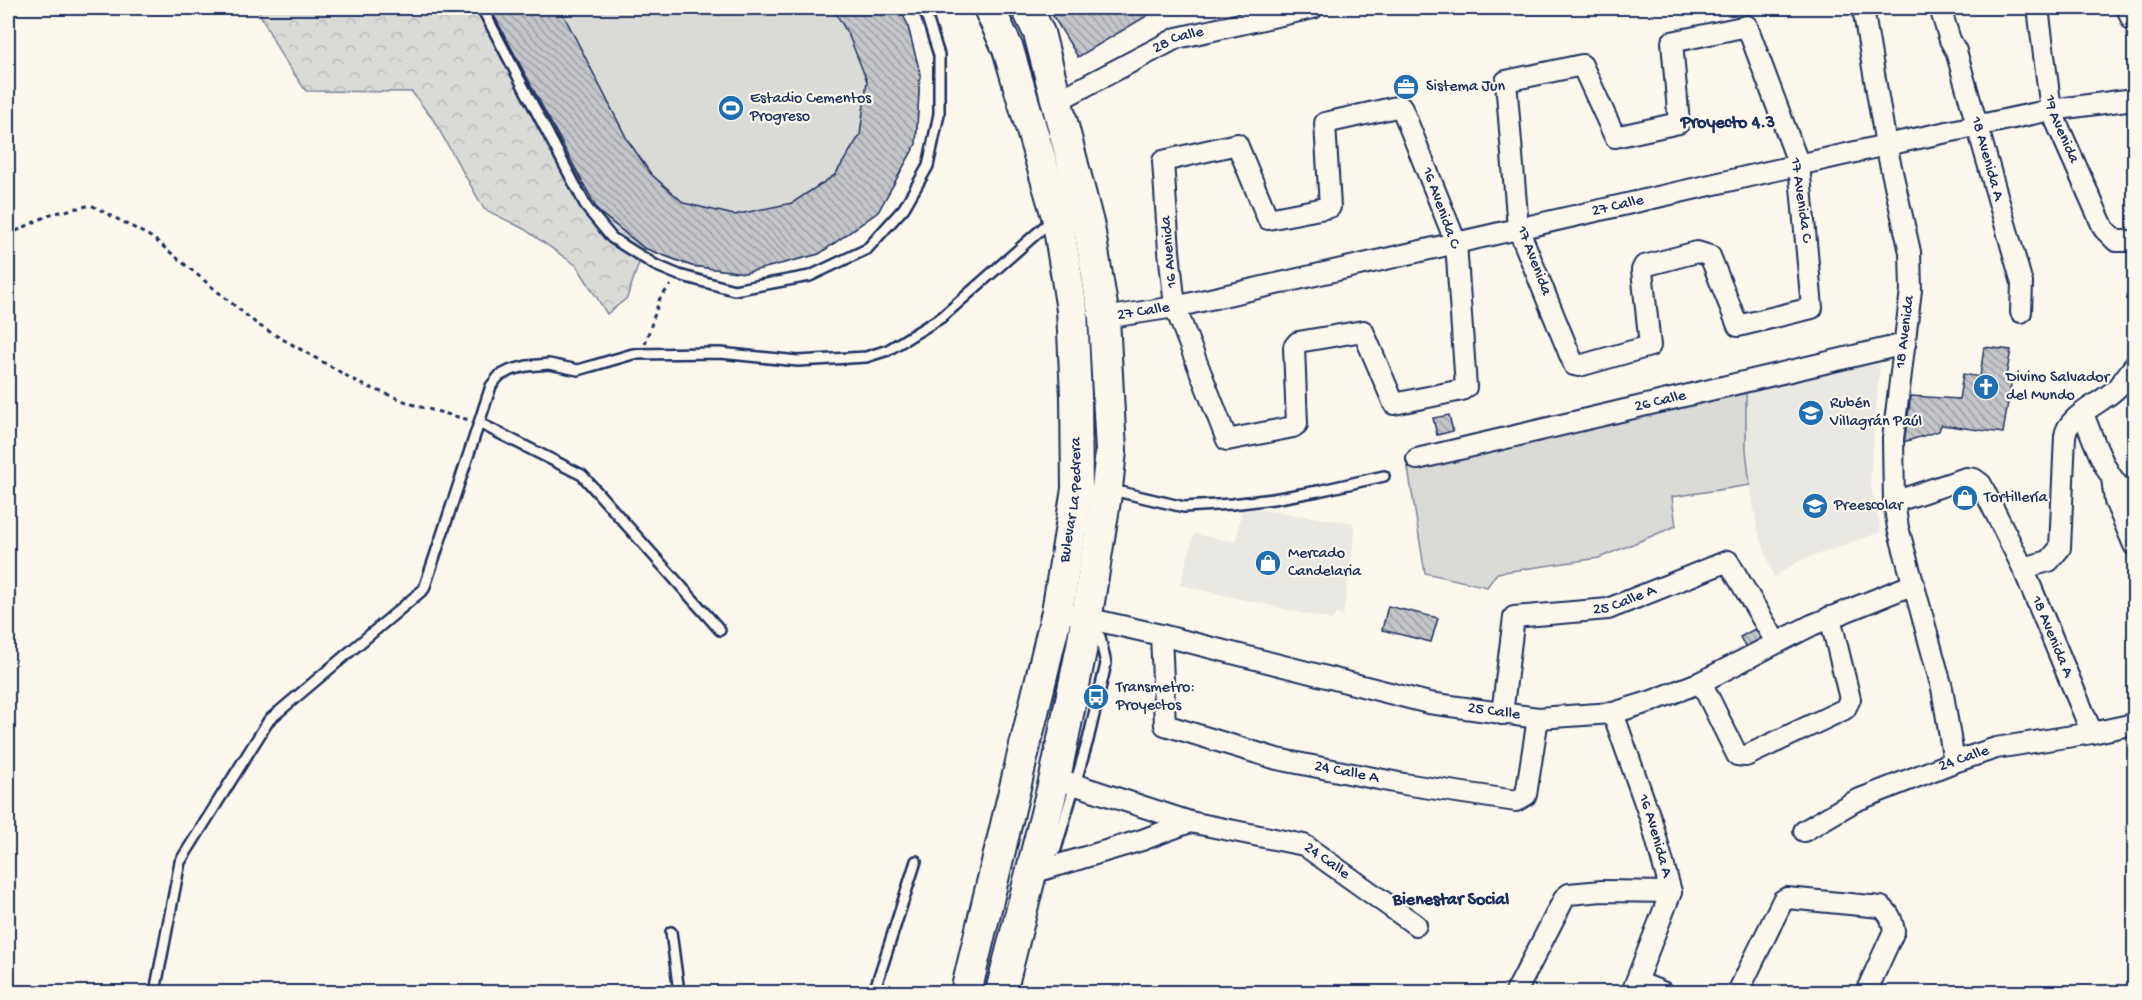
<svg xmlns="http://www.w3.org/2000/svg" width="2142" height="1000" font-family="'Gochi Hand',sans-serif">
  <defs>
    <pattern id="forest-crowns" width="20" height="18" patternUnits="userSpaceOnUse" patternTransform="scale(1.5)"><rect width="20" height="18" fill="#dadad7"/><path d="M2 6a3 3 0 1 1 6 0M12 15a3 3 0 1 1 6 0" fill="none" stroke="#babbbb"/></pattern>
    <pattern id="building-back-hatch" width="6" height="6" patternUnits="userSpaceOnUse" patternTransform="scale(1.5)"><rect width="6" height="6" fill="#c3c5c9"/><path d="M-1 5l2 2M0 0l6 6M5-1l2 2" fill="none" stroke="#9ea0a6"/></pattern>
  </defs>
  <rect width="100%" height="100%" fill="#fbf7ec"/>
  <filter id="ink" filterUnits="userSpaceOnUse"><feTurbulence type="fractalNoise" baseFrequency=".0167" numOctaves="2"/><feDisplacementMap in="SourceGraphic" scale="12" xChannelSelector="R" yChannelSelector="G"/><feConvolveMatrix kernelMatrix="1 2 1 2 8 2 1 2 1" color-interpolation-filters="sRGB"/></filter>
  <g filter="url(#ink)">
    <path fill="#eae8e2" d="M1881 348 1870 482 1881 532 1799 561 1774 577 1757 528 1750 485 1746 450V376Z
      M1242 507 1353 523 1355 532 1343 616 1336 614 1332 620 1180 585 1194 534 1236 542Z"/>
    <path fill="url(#forest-crowns)" stroke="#7a849a" stroke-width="1.5" d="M257 8H490L598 211 644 248 627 298 607 314 577 266 524 229 484 209 434 121 412 92 306 91 281 55Z"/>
    <path fill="#dadad7" stroke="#7a849a" stroke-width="1.5" d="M490 8H899L907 23 920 73 916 144 878 212 819 254 745 273 691 266 644 248 598 211Z
      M1746 376V450L1750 485 1672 497 1676 526 1599 558 1497 573 1487 587 1425 573 1406 456Z"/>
    <path fill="url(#building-back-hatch)" stroke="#1b2f5e" stroke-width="1.5" d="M490 8H560L627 139 651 174 684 203 734 215 792 203 835 175 860 135 867 81 849 36 833 8H899L907 23 920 73 916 144 878 212 819 254 745 273 692 266 644 248 598 211Z
      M1048 8H1160L1078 57Z
      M1984 347 2011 350 2006 376 2012 378 2003 433 1941 425 1939 431 1904 442 1911 396 1959 399 1963 374 1980 377Z
      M1449 415 1453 431 1437 435 1433 418Z
      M1959 493 1970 495 1975 502 1964 507 1956 494Z
      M1388 606 1438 618 1431 642 1382 630Z
      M1762 625 1770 639 1749 653 1740 637Z"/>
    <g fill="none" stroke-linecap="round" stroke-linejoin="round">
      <g stroke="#1b2f5e" stroke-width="14">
        <path id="service" d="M482 8 587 208 612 238 655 265 679 275 734 290 810 276 867 249 904 208 928 166 939 114V55L924 8
          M479 423 491 386 499 376 511 370 527 366 549 364 578 370 633 354 720 353 798 361 866 357 888 350 942 317 1053 219
          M1112 490 1184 507 1232 504 1273 499 1318 491 1384 476
          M1044 861 1056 849 1088 740 1106 664 1100 637 1092 626
          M671 932 679 992
          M155 992 180 862 269 720 424 589 479 423 582 475 720 630
          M874 992 916 861"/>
      </g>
      <g stroke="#1b2f5e" stroke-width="24">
        <g id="minor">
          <path d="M1863 8 1886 145 1910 252 1911 290 1893 439 1894 502 1898 528 1942 688 1954 762"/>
          <path id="s1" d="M1940 8 1950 40 1956 51 2022 283 2021 312"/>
          <path id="s2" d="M2038 8 2051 110 2104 229 2116 241H2134"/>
          <path d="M2127 8 2132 20H2134"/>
          <path d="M1747 26 1799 165 1812 308 1738 326 1710 256 1697 252 1644 266 1642 270 1650 346 1579 366 1574 365 1518 228 1506 81 1582 65 1615 137 1679 123 1672 42Z"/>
          <path id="s3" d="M1057 101 1177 38 1313 8"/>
          <path d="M1401 106 1456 243 1466 387 1462 390 1394 404 1363 331 1298 342 1294 347 1297 424 1293 427 1227 440 1175 307 1169 251 1163 161 1237 144 1268 219 1330 207 1325 123Z"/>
          <path id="s4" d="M1104 318 1175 307 1886 145 2051 110 2134 99"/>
          <path d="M2083 414C2093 437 2108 489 2134 496"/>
          <path id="s5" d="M1417 459 1905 344"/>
          <path d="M2112 478 2115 501 2134 545"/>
          <path id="s6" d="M1894 502 1966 478 1974 479 1981 484 2023 568 2092 733"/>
          <path d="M2023 568 2049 561 2060 548 2065 436C2067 416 2102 403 2116 389 2123 382 2128 374 2134 366"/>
          <path id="s7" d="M1077 616 1161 635 1429 703 1538 718 1613 713 1652 701 1701 682 1812 625 1914 584"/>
          <path id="s8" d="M1161 635 1165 725 1277 759 1404 784 1516 801 1526 795 1538 718"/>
          <path d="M1701 682 1737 755 1746 756 1845 709 1850 699 1830 617"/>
          <path id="s9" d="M1613 713 1651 820 1671 892 1632 992"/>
          <path id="s10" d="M1502 714 1514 617 1608 609 1728 561 1776 642"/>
          <path id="s11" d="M1055 778 1190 822 1304 845 1416 925"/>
          <path id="s12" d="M1804 831 1855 801 1954 762 1996 748 2092 733 2134 724"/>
          <path d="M1032 873 1142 840 1190 822"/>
          <path d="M1637 982 1662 992"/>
          <path d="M1516 992 1565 897 1569 894 1602 891 1671 892"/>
          <path d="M1738 992 1783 900 1787 898 1881 907C1890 913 1892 920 1894 931L1866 992"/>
        </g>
      </g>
      <g stroke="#1b2f5e" stroke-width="34">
        <g id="primary">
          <path id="s13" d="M966 992 1057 612 1077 489 1076 396 1072 310 1057 216 1008 49 989 8"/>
          <path d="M1001 992 1055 778 1082 646 1107 488 1111 451 1104 318 1089 227 1039 33 1027 8"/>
        </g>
      </g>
      <path stroke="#1b2f5e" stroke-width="3" stroke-dasharray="4.5 4.5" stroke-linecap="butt" d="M8 235 51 214 91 205 153 238 258 325 361 384 417 406 469 420
        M645 344 660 298 671 285"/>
      <use href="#service" stroke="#fbf7ec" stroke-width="9"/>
      <use href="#minor" stroke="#fbf7ec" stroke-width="20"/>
      <use href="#primary" stroke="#fbf7ec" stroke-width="30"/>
    </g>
  </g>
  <defs>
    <g id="office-disc" transform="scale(1.35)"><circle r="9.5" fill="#1f6fb2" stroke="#fbf7ec"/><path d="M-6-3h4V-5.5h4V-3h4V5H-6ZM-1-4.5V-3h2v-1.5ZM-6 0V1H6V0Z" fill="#fff"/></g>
    <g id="stadium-disc" transform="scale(1.35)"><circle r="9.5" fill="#1f6fb2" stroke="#fbf7ec"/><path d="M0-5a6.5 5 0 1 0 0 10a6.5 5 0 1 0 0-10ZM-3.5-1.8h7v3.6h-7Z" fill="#fff"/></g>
    <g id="church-disc" transform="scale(1.35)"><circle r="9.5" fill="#1f6fb2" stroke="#fbf7ec"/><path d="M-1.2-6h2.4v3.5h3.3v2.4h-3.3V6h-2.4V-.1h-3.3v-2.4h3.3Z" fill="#fff"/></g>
    <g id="school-disc" transform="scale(1.35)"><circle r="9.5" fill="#1f6fb2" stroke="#fbf7ec"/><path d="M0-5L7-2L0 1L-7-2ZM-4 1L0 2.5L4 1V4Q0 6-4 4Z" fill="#fff"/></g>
    <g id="shop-disc" transform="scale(1.35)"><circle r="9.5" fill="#1f6fb2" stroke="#fbf7ec"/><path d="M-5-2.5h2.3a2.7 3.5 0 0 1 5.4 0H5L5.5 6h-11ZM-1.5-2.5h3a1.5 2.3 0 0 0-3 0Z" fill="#fff"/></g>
    <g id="bus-disc" transform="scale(1.35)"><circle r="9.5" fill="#1f6fb2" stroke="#fbf7ec"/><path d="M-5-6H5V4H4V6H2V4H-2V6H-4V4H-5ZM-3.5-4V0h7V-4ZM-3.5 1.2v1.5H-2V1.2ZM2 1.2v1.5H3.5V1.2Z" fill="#fff"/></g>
  </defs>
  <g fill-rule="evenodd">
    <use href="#office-disc" x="1406" y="87"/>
    <use href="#stadium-disc" x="731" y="108"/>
    <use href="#church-disc" x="1986" y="387"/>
    <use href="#school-disc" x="1811" y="413"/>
    <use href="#shop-disc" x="1965" y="498"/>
    <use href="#school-disc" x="1815" y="506"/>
    <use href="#shop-disc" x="1268" y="563"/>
    <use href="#bus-disc" x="1096" y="697"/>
  </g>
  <g text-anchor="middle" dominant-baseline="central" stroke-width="4.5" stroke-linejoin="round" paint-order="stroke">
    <g font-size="16" fill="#1b2f5e" stroke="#fbf7ec">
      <text stroke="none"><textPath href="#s3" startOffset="136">28 Calle</textPath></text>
      <text stroke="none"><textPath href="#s2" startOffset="124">19 Avenida</textPath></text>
      <text stroke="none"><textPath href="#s1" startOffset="158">18 Avenida A</textPath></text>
      <text transform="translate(1800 200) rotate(82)">17 Avenida C</text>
      <text stroke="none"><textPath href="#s4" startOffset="526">27 Calle</textPath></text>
      <text transform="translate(1440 208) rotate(70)">16 Avenida C</text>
      <text transform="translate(1170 252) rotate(-95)">16 Avenida</text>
      <text transform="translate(1533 261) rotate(69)">17 Avenida</text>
      <text stroke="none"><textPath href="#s4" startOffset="40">27 Calle</textPath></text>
      <text transform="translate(1906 332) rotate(-83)">18 Avenida</text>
      <text stroke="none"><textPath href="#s5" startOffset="250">26 Calle</textPath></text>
      <text stroke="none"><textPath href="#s13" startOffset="504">Bulevar La Pedrera</textPath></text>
      <text stroke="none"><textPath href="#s10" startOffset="210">25 Calle A</textPath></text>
      <text stroke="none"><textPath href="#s6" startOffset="261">18 Avenida A</textPath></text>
      <text stroke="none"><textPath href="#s7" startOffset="428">25 Calle</textPath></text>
      <text stroke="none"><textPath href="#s12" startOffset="176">24 Calle</textPath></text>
      <text stroke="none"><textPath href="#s8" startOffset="278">24 Calle A</textPath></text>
      <text stroke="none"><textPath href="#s9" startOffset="130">16 Avenida A</textPath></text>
      <text stroke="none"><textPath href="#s11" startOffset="286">24 Calle</textPath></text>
    </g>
    <g font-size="16" fill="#1b2f5e" stroke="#fbf7ec" text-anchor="start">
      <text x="1426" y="87">Sistema Jun</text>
      <text x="750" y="99">Estadio Cementos<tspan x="750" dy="18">Progreso</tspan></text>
      <text x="2006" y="378">Divino Salvador<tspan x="2006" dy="18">del Mundo</tspan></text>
      <text x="1830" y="404">Rubén<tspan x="1830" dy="18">Villagrán Paúl</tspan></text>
      <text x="1984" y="498">Tortillería</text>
      <text x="1834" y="506">Preescolar</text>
      <text x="1288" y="554">Mercado<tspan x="1288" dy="18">Candelaria</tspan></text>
      <text x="1116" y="688">Transmetro:<tspan x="1116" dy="18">Proyectos</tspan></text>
    </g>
    <g font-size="18" font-weight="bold" fill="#1b2f5e" stroke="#fbf7ec">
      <text x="1728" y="123">Proyecto 4.3</text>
      <text x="1451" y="900">Bienestar Social</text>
    </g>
  </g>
  <rect width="2142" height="1000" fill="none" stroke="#fbf7ec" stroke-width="30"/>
  <rect x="15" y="15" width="2112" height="970" fill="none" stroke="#1b2f5e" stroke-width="2" filter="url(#ink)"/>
</svg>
